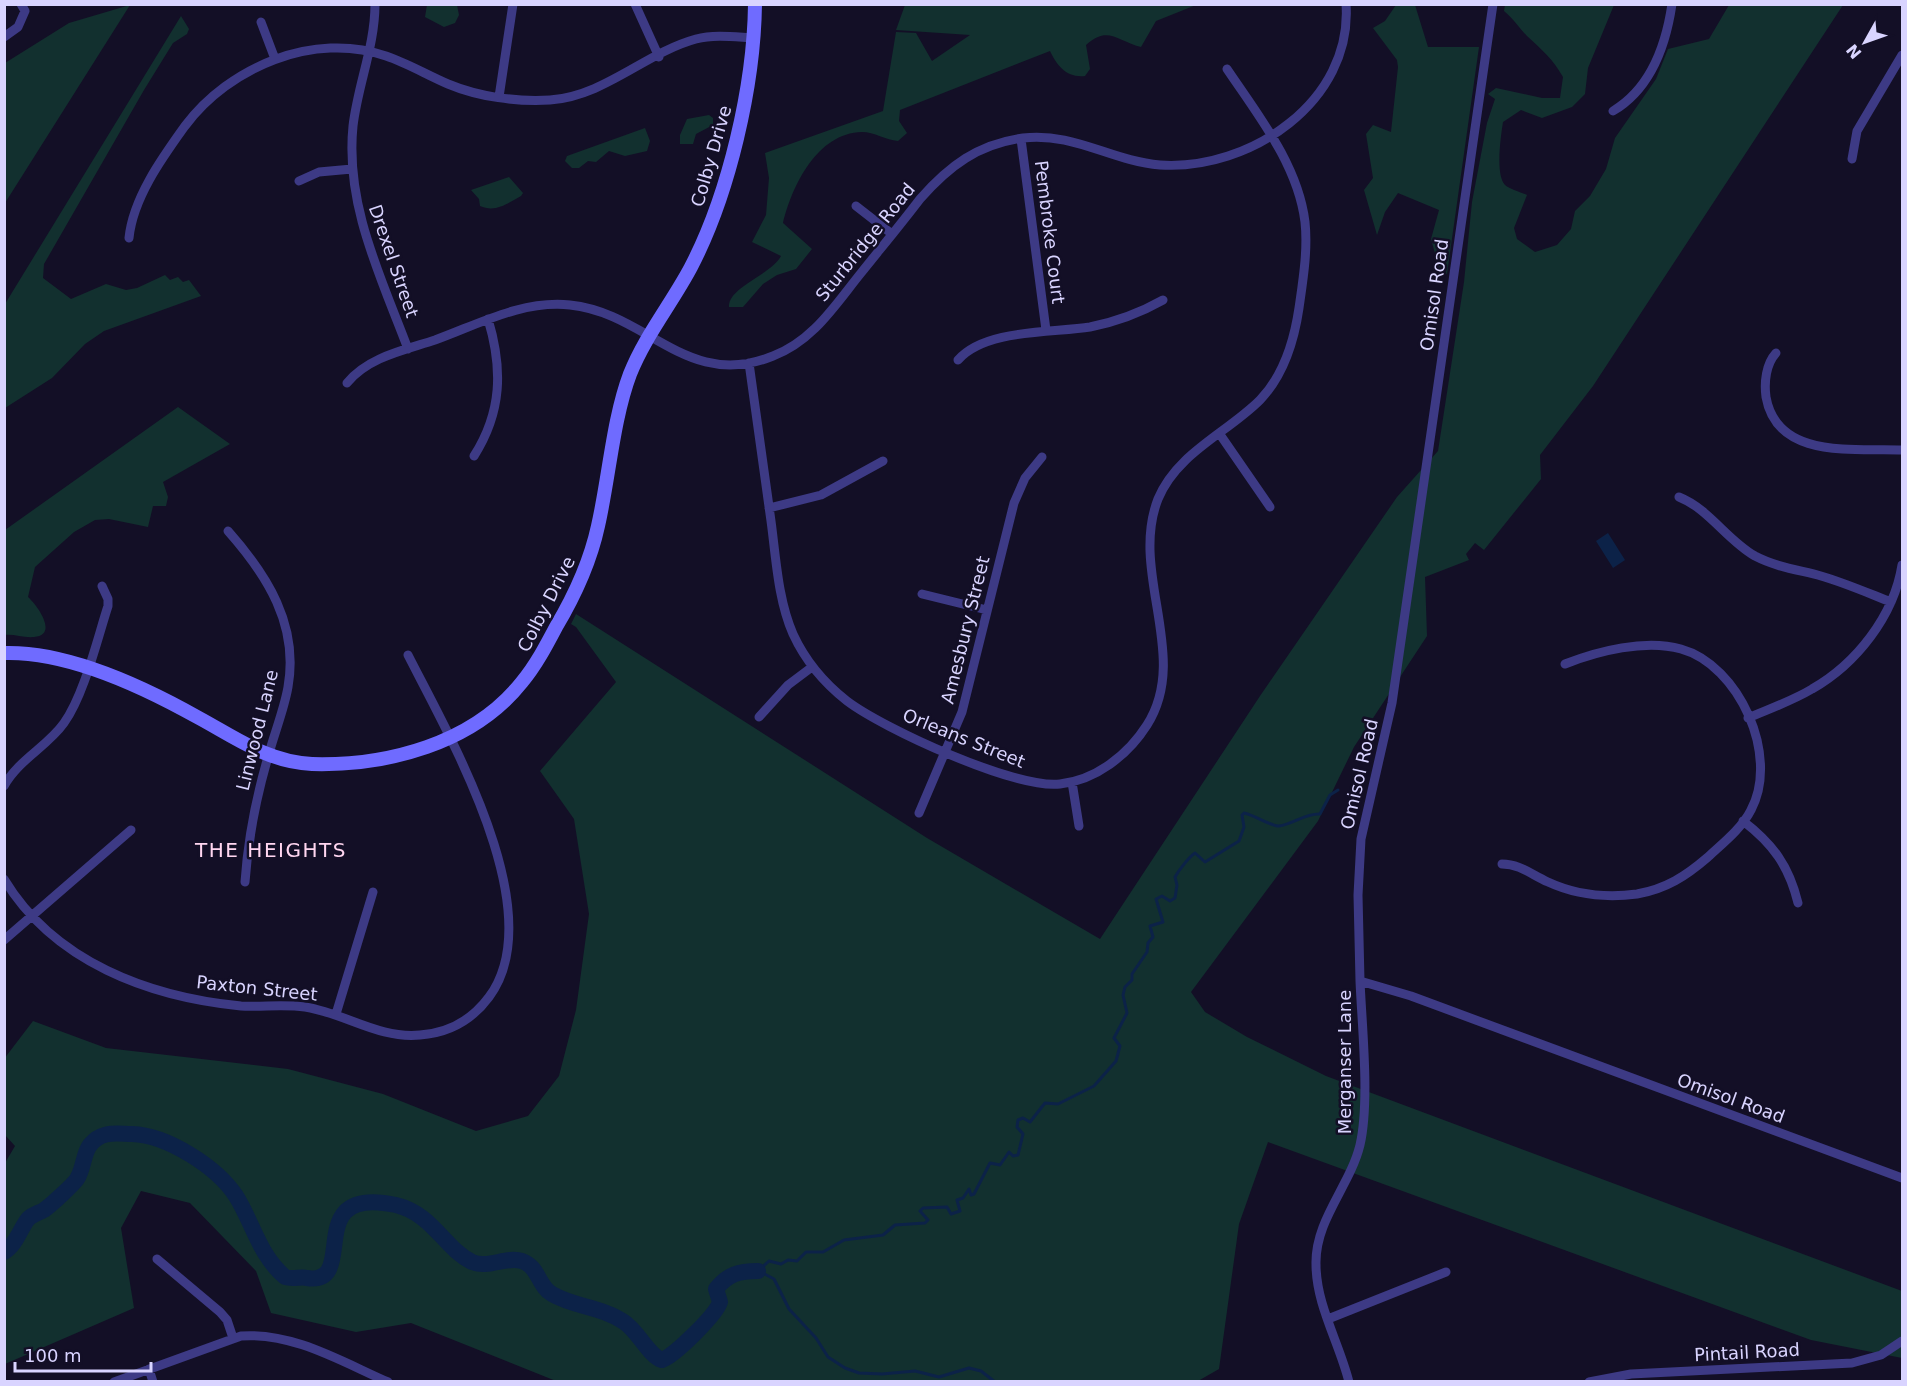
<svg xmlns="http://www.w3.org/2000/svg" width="1907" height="1386" font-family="'DejaVu Sans',sans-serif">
  <rect width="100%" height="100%" fill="#130f26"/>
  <path fill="#12302f" d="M130 5 5 203V63L69 23Z
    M427 5H457L459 15 455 23 444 27 425 17Z
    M905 5H1196L1156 21 1141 47C1117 41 1108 25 1086 45L1090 69 1085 76C1067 78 1057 66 1050 51L900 110 899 121 907 133 898 141C886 140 874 132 862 132 817 133 792 186 783 223L812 249 796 269 777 275 763 284 743 307H729C728 287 771 275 781 256L752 242 766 215 769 178 765 153 883 111 896 32 916 33 932 61 970 35 896 30Z
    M1396 5H1415L1428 47H1479L1447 274 1440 272 1431 239 1439 210 1398 193 1385 212 1377 235 1364 190 1373 178 1366 134 1373 125 1391 132 1398 67 1397 60 1373 28 1385 21Z
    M1505 5H1614L1588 68 1585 94 1572 107 1542 118 1521 110 1503 122C1501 135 1495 175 1505 185 1510 189 1520 192 1527 195L1514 228 1517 239 1535 252 1557 245 1571 229 1575 211 1590 196 1606 169 1615 138 1656 79 1668 49 1709 39 1729 5H1843L1593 386 1540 455 1541 479 1484 550 1475 543 1466 554 1469 560 1425 577 1427 636 1354 747 1318 821 1191 992 1205 1012 1247 1037 1326 1076 1902 1291V1358L1811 1340 1268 1142 1239 1224 1219 1369 1198 1381H556L411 1323 356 1332 271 1313 256 1271 190 1203 141 1191 121 1228 134 1308 5 1364V1163L15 1146 5 1135 4 1059 33 1021 106 1048 288 1069 383 1094 476 1131 528 1116 559 1076 576 1010 589 914 574 819 540 771 616 682 576 627 571 624 576 614 927 838 1100 939 1260 696 1397 497 1438 451 1464 282 1472 202 1487 123 1495 99 1488 94 1496 88 1542 98H1560L1563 77C1553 59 1542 50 1527 36 1519 28 1514 19 1504 11Z
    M181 16 189 29 187 34 173 43 144 90 44 264 43 278 71 299 106 284 126 290 137 288 165 275 170 280 178 277 183 282 189 280 201 296 104 331 85 344 52 378 5 408V304Z
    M709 115 713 118V125L696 134 693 144H680V135L687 119Z
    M645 128 650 141 647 151 625 156 609 151 596 162 588 161 579 168H572L565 161 567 156Z
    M509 177 523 193 521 196C508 203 496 213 480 206L479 199 471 190Z
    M178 407 230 444 163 482 168 497 166 506H153L148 527 109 519 95 520 74 532 35 567 28 597C37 605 59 635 34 637 24 638 14 634 5 635V530Z"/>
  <path fill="#0c2248" d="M1608 533 1625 560 1613 568 1596 541Z"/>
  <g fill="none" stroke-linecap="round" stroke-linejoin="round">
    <path stroke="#0c2248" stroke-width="3" d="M758 1271 769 1261 781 1264 788 1260 797 1261 806 1252H823L844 1240 883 1235 895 1225 925 1223 928 1220 920 1211 923 1208 947 1207 951 1214 960 1211 957 1200 963 1198 969 1189 971 1195 974 1194 990 1163 1000 1165 1009 1152 1013 1156 1018 1155 1023 1134 1017 1127 1018 1120 1023 1118 1030 1122 1045 1103 1058 1104 1094 1086 1116 1061 1120 1046 1114 1038 1127 1013 1123 995 1125 987 1132 980V974L1147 952 1148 943 1153 937 1150 926 1163 922 1156 899 1162 896 1170 901 1175 898 1177 885 1175 877C1179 870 1189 857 1195 853L1205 862 1239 841 1244 827 1242 815 1244 813C1254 815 1273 827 1279 826 1293 824 1306 813 1320 814L1330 795 1338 790
      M759 1271 774 1279 789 1309 816 1338 828 1357 845 1368 859 1373 882 1374 915 1371 939 1377 969 1368 981 1371 995 1382"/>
    <path stroke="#0c2248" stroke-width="16" d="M4 1252C16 1245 20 1229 28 1219 33 1214 39 1213 44 1210 50 1206 74 1184 77 1179 84 1168 83 1154 90 1145 102 1130 117 1134 132 1134 167 1135 217 1167 236 1196 253 1223 259 1255 285 1277 294 1280 300 1276 307 1278 361 1286 299 1184 396 1205 433 1214 444 1248 472 1262 488 1269 506 1256 522 1261 539 1267 538 1286 552 1294 574 1307 603 1307 624 1322 638 1331 649 1356 662 1360 675 1355 716 1315 720 1302L716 1289C728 1274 739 1271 758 1271"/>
    <path stroke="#3d3a85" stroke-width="9" d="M375 4C375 46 358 84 353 126 345 205 381 277 408 349
      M635 4 659 57
      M1493 4 1392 703 1361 839 1358 895 1360 981 1411 996 1902 1178
      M261 22 275 59
      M4 37 18 27 25 11 21 4
      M499 97 513 4
      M1613 111C1650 89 1666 45 1672 4
      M1021 139 1046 330
      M1852 159 1857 131 1902 55
      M299 181 319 172 352 169
      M856 206 892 234
      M129 238C133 198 162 158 185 126 229 67 314 31 386 56 407 63 427 75 448 84 479 97 517 102 550 100 605 96 645 53 696 39 715 34 735 37 754 38
      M1776 353C1766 364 1764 382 1766 397 1777 460 1855 448 1902 450
      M958 360C985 329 1052 333 1090 327 1115 322 1140 313 1163 300
      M749 363C756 416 764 468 771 521 776 558 778 600 793 634 805 660 824 683 847 701 884 729 1015 789 1060 784 1096 780 1128 755 1147 725 1191 656 1129 573 1158 499 1177 453 1227 433 1260 400 1284 375 1294 342 1299 308 1303 280 1308 250 1305 222 1298 165 1258 115 1227 69
      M347 383C368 357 405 350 435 340 479 324 522 300 570 305 648 313 687 391 773 356 813 341 835 305 861 273 881 248 901 224 920 199 949 166 978 144 1023 138 1074 132 1111 161 1160 165 1250 171 1353 101 1346 4
      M1219 433 1270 507
      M474 456C502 412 503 369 488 319
      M1679 497C1709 509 1727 540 1755 556 1776 567 1799 570 1821 576 1845 583 1868 593 1891 602
      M769 508 821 495 883 461
      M228 531C267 575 299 625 288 687 284 710 274 734 268 757 256 798 248 839 245 882
      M922 594 987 610
      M759 717 788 685 812 667
      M1748 718C1769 709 1792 701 1812 689 1856 664 1894 616 1902 565
      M1072 782 1079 826
      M4 786C19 759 47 747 64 723 84 695 97 640 108 606V599L102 586
      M919 813 962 712 1014 503 1025 478 1042 457
      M1743 821C1773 844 1789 866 1798 903
      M1502 864C1520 864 1532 875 1548 882 1576 895 1606 898 1637 894 1666 889 1686 876 1708 857 1723 843 1742 828 1751 810 1780 756 1739 665 1681 649 1645 639 1598 651 1565 664
      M4 879C54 962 149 997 241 1006 263 1007 284 1004 305 1007 345 1013 378 1039 420 1035 448 1033 472 1020 489 997 552 912 449 736 408 655
      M4 940 131 830
      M336 1014 373 892
      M157 1259 220 1312 227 1320 233 1338
      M1328 1319 1446 1272
      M149 1369 153 1382
      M114 1382 241 1336C293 1332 342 1362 388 1382
      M1349 1382C1339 1342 1316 1305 1316 1264 1315 1220 1350 1186 1360 1145 1370 1101 1362 1028 1360 981
      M1589 1382 1631 1374 1852 1363 1881 1355 1902 1341"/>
    <path stroke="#6f6bff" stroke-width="14" d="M4 653C69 651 144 687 199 718 236 738 268 762 312 764 387 766 473 744 522 682 536 665 546 646 556 627 575 595 590 563 598 526 609 478 613 419 630 374 645 336 672 303 691 267 729 194 754 86 755 4"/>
  </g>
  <g text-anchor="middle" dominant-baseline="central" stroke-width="5" stroke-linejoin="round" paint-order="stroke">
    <g font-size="18" fill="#d9d4ff" stroke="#130f26">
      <text transform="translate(711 156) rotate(-74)">Colby Drive</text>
      <text transform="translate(1050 232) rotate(83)">Pembroke Court</text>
      <text transform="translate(865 242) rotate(-51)">Sturbridge Road</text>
      <text transform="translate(394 261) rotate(71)">Drexel Street</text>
      <text transform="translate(1434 295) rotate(-82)">Omisol Road</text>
      <text transform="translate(546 604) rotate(-63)">Colby Drive</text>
      <text transform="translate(965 630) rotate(-76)">Amesbury Street</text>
      <text transform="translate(257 730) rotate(-76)">Linwood Lane</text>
      <text transform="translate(964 738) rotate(22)">Orleans Street</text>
      <text transform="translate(1359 774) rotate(-77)">Omisol Road</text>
      <text transform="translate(257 988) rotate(6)">Paxton Street</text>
      <text transform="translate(1344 1062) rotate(-90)">Merganser Lane</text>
      <text transform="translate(1731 1098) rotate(20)">Omisol Road</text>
      <text transform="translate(1747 1352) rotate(-3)">Pintail Road</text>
    </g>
    <g font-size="20" letter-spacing="1.5" fill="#ffd6f0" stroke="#130f26">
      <text x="271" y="850">THE HEIGHTS</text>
    </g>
  </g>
  <rect width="1907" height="1386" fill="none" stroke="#d9d4ff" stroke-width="12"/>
  <g transform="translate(1865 42) rotate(230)" stroke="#130f26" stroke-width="4.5" paint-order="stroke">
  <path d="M0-4.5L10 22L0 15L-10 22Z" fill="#d9d4ff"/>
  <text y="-9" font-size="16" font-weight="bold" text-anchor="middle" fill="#d9d4ff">N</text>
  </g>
  <path d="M15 1362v9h136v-9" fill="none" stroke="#d9d4ff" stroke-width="3"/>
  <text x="24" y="1362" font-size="18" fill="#d9d4ff" stroke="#130f26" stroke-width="4.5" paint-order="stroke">100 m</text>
</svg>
